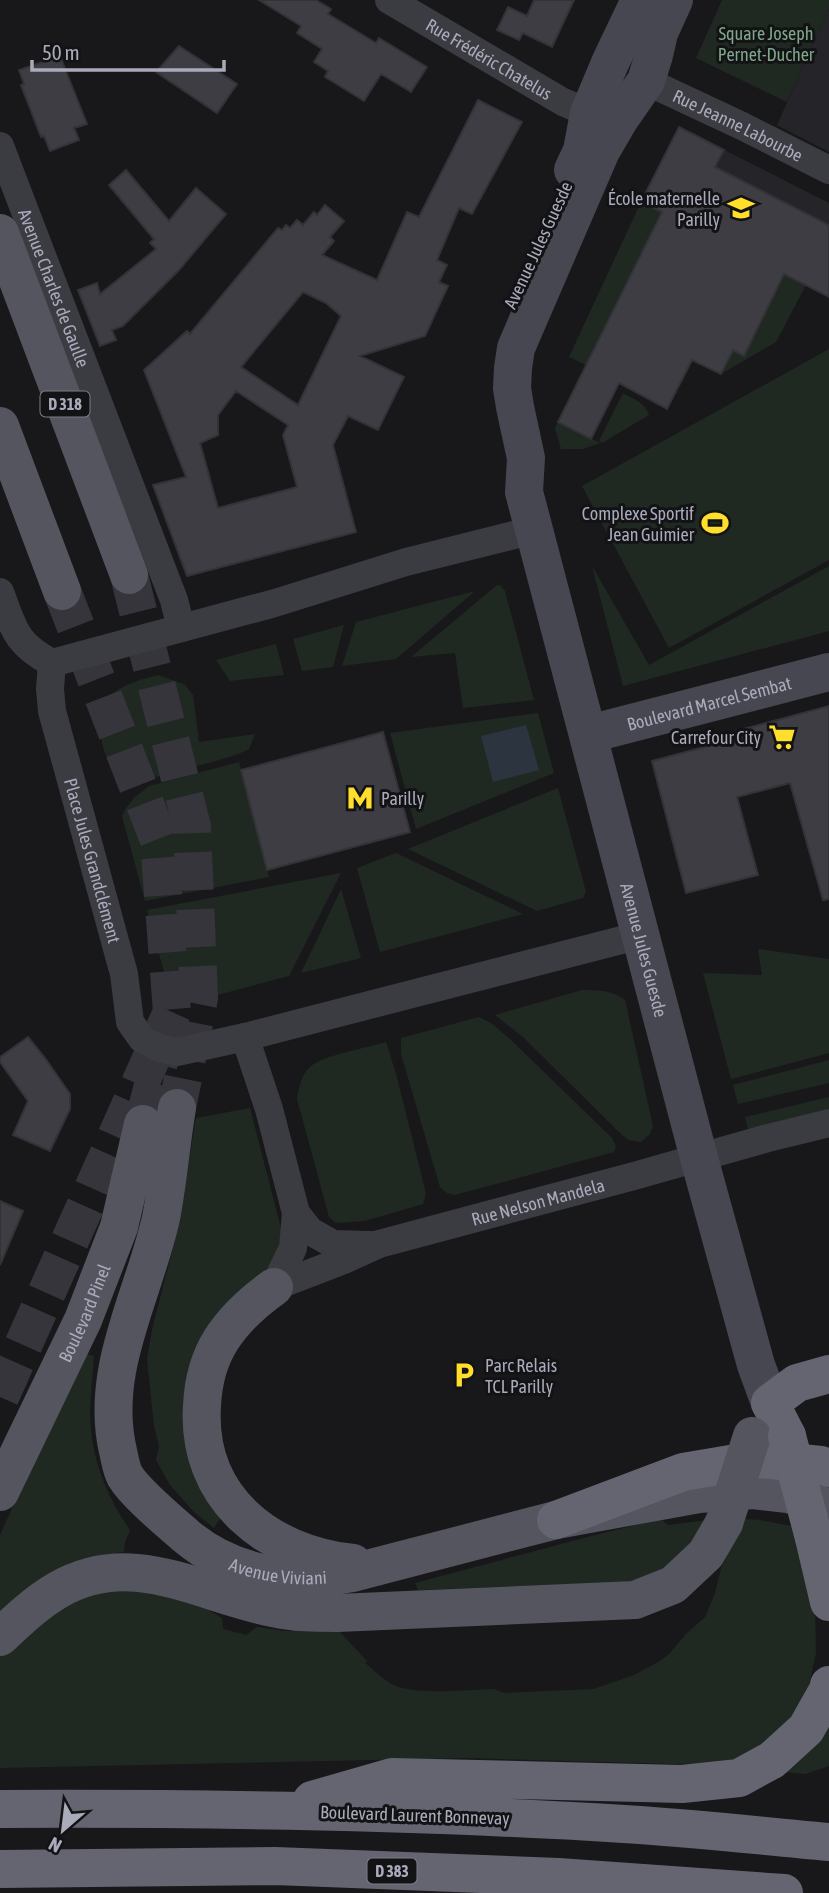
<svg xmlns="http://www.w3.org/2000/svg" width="829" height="1893" font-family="'Asap Condensed',sans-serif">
  <rect width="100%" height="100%" fill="#18181b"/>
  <path fill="#252428" d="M829 9V152L777 125Z
    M679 127 829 203V297L641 202Z"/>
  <path fill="#1f2922" d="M722 0H829V9L787 102 696 58Z
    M641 202 662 212 586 365 569 357Z
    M785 274 806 285 776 342 721 374 733 350 744 355Z
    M829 349V560L669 648 582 486Z
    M623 393C634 399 645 403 649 415L602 443 599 441Z
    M558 422 600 443 583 449H561L555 428Z
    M592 566 649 665 829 566V631L623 686Z
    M497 585 501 586 505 591 534 700 463 708 455 653 411 657Z
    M475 591 396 659 342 666 356 622Z
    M344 625 333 667 302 671 293 639Z
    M276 644 284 675 230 681 216 660Z
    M158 675 184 684 193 695 199 742 255 734 249 749C230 759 198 765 177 771 167 773 156 778 146 779 140 780 131 778 125 775 113 770 106 759 103 747 91 697 115 686 158 675Z
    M538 713 554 773 416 829 390 733Z
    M239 762 269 877 145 901 122 816 126 808 135 797 149 786Z
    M558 788 586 892 583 898 537 911 408 849Z
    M396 853 523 914 380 952 357 868Z
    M341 873 289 976 188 1003H175L172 1001 147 910Z
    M341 889 361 958 301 973Z
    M758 949 829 959V1053L731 1079 703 973 762 975Z
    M582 990C598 990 612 990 625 1000L653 1126 650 1134 641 1142 629 1140 621 1134 524 1038 495 1015Z
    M479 1017 491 1023 510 1039 612 1138 616 1146 614 1152 455 1195 447 1193 440 1187 401 1054V1038Z
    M386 1042 396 1074 426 1194 423 1204 365 1221 336 1223 329 1217 297 1099C299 1087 301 1075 310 1067 323 1055 367 1048 386 1042Z
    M829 1060V1083L738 1104 733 1085Z
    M829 1097V1110L748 1129 745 1117Z
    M250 1108 284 1240 270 1266 233 1298 208 1328 223 1515 214 1528 194 1512 170 1485 156 1460 159 1446 154 1426 147 1359 152 1330 177 1232 196 1118Z
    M83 1353 94 1356C92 1383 88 1412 92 1439 97 1472 111 1503 130 1530L125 1542 124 1552C99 1555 70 1559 49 1574 32 1585 16 1599 0 1612V1535Z
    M661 1519 668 1525 708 1520 689 1556 644 1579 626 1582 418 1590 415 1583 591 1536Z
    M743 1519 760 1520 797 1527 815 1605 816 1653 807 1695 779 1734 755 1753 722 1763 673 1764 466 1758 0 1768V1656L72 1598 141 1585 205 1608 222 1618 223 1629 246 1635 257 1627 285 1631H339L367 1661 365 1663C375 1671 385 1681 396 1686 418 1695 469 1690 494 1689L504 1693 594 1689 634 1675 658 1662 669 1654 687 1633 705 1617 715 1593 721 1568Z
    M829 1724V1766L805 1774 784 1772C804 1758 815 1745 829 1724Z"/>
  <path fill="#2c3440" d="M526 725 539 770 493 782 481 736Z"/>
  <path fill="#3e3d43" stroke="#333237" stroke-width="2" fill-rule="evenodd" d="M259 0H316L331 9 328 14 376 43 379 38 427 67 411 92 381 74 364 101 325 77 328 71 314 62 322 49 297 33 301 26Z
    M534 0H574L552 47 523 33 519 40 497 30 508 7 527 16Z
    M179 46 237 84 217 113 156 72Z
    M60 56 87 124 74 128 79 140 50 151 44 136 41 137 21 85 24 84 19 70Z
    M478 100 522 122 472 214 459 208 437 260 447 265 439 282 448 286 425 336 360 356 404 377 378 430 348 416 333 445 356 532 187 576 153 485 186 477 144 370 187 331 190 334 278 228 282 230 286 225 290 228 297 220 303 225 314 212 317 215 325 205 344 221 330 237 334 241 322 255 377 280 407 212 419 217ZM303 292 326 303 341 316 298 405 241 367ZM236 391 288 425 283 435 297 487 218 508 200 443 218 435V415Z
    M679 127 724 150 715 167 829 225V297L784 274 744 356 733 350 721 374 692 360 667 409 619 383 591 439 558 422 662 212 641 202Z
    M126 170 169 221 196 188 226 214 179 270 123 326 112 330 116 340 100 346 78 290 97 283 100 294 156 249 150 243 154 239 109 185Z
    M829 706V899L823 900 790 783 737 797 758 875 686 893 652 761 746 736 744 729Z
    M383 732 410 832 267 870 241 770Z
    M28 1037 45 1058 70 1094V1109L50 1151 13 1135 28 1101 0 1062V1057Z
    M0 1201 23 1211 0 1265Z"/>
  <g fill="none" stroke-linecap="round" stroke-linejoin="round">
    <path stroke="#35353b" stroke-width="38" stroke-dasharray="38 19" stroke-linecap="butt" d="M129 575 192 827 199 998 177 1108
      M62 591 159 840 172 1012 143 1124"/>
    <path stroke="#35353b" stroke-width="38" stroke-dasharray="38 19" stroke-linecap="butt" d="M0 1397 172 1012"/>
    <g stroke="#3b3b42" stroke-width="28">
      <path id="s1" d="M389 0 563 102 589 113"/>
      <path id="s2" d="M646 81 742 126 829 170"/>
      <path id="s3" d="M0 146 174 600 181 628"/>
      <path d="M0 592C14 629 15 643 52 663"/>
      <path id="s4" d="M52 663 50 689 52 711 124 974 130 1022 142 1039 159 1048 177 1052 245 1037 641 935"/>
      <path d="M52 663 275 603 406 562 534 530"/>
      <path d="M245 1037 269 1109 296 1213 310 1231 333 1244 370 1245"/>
      <path id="s5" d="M274 1287 344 1260 379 1244 634 1176 768 1138 829 1123"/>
      <path d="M274 1287 293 1248 296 1213"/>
    </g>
    <g stroke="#464750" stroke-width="38">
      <path id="s6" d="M674 0 659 33 654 55 646 81 619 120 601 151 516 348 513 368 512 388 515 407 526 458 524 492 699 1158 756 1365 770 1403"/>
      <path d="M573 170 582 151 589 113 610 63 640 0"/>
      <path id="s7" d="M589 734 829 672"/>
    </g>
    <g stroke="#54555f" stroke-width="38">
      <path d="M0 233 129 575"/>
      <path d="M0 426 62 591"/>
      <path id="s8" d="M177 1108C171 1144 168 1182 161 1218 144 1295 99 1370 118 1451 120 1459 121 1469 125 1476 136 1494 170 1522 186 1536 232 1575 294 1584 352 1573L556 1520 699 1494 753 1490 788 1494 812 1501 829 1508"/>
      <path d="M274 1287C253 1302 235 1318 221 1340 209 1359 203 1383 202 1406 196 1498 268 1554 353 1563"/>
      <path id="s9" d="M0 1492 83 1320 119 1227 143 1124"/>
      <path d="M0 1637C18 1620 37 1602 58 1590 132 1547 200 1594 273 1608 294 1613 316 1613 337 1613L635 1600 673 1585 706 1554 724 1523"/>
    </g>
    <path stroke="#646571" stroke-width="38" d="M787 1436 770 1403 797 1383 829 1374
      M556 1520 683 1472 760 1459 821 1465 829 1468
      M814 1538 829 1602
      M312 1800 392 1777 682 1784 739 1778 772 1760 806 1729 828 1690 829 1685
      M0 1809C208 1808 416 1811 624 1824 692 1828 761 1836 829 1842
      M0 1869 275 1866 558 1877 784 1893"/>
    <path stroke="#54555f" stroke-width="38" d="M724 1523 752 1436"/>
    <path stroke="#646571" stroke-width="38" d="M787 1436 814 1538"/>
  </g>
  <defs>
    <g id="school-bare" transform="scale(2.1)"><path d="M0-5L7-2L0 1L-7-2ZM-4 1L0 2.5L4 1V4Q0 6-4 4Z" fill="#ffde2c" stroke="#131316" stroke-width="2.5" paint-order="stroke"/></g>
    <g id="stadium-bare" transform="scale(2.1)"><path d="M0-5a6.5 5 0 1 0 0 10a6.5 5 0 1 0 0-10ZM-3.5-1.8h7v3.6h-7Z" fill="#ffde2c" stroke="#131316" stroke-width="2.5" paint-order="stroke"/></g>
    <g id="supermarket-bare" transform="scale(2.1)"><path d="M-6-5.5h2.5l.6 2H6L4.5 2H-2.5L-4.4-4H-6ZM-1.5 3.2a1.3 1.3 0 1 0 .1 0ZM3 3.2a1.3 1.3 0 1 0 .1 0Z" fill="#ffde2c" stroke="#131316" stroke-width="2.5" paint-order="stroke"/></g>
    <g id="metro-bare" transform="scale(2.1)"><path d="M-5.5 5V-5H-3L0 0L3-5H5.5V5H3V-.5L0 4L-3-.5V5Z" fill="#ffde2c" stroke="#131316" stroke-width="2.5" paint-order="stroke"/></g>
    <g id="parking-bare" transform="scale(2.1)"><path d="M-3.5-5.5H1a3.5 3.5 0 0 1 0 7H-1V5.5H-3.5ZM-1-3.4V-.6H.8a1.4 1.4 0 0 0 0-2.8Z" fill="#ffde2c" stroke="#131316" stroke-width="2.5" paint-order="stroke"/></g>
  </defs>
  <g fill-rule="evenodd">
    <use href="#school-bare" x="741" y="208"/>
    <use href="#stadium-bare" x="715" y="523"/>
    <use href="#supermarket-bare" x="782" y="737"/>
    <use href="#metro-bare" x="360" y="798"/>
    <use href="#parking-bare" x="464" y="1375"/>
  </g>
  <g text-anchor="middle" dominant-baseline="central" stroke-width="6" stroke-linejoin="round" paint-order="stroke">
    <g fill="#131316" stroke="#7c7d8a" stroke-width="2">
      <rect x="40.5" y="391.5" width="49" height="25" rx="5"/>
      <rect x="367.5" y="1858.5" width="49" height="25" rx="5"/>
    </g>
    <g font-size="16" font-weight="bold" fill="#a9abbb">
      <text x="65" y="404">D 318</text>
      <text x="392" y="1871">D 383</text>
    </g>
    <g font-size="18" fill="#7ea889" stroke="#131316">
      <text x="766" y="33">Square Joseph<tspan x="766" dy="21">Pernet-Ducher</tspan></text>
    </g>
    <g font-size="18" fill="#a9abbb" stroke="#131316">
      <text stroke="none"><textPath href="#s1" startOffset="116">Rue Frédéric Chatelus</textPath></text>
      <text stroke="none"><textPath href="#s2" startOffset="102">Rue Jeanne Labourbe</textPath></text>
      <text transform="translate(538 245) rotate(-65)">Avenue Jules Guesde</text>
      <text stroke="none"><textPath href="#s3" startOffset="152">Avenue Charles de Gaulle</textPath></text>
      <text stroke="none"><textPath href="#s7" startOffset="124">Boulevard Marcel Sembat</textPath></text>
      <text stroke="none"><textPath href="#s4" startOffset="203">Place Jules Grandclément</textPath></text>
      <text stroke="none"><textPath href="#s6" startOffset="1003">Avenue Jules Guesde</textPath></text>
      <text stroke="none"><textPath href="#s5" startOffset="278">Rue Nelson Mandela</textPath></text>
      <text stroke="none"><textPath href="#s9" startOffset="198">Boulevard Pinel</textPath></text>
      <text stroke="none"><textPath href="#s8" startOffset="564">Avenue Viviani</textPath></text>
      <text transform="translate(415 1815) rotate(2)">Boulevard Laurent Bonnevay</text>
    </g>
    <g font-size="18" fill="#a9abbb" stroke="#131316" text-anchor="end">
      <text x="720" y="198">École maternelle<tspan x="720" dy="21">Parilly</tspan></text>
      <text x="694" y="513">Complexe Sportif<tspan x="694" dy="21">Jean Guimier</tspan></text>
      <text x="761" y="737">Carrefour City</text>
      <text x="381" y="798" text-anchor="start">Parilly</text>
      <text x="485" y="1365" text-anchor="start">Parc Relais<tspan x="485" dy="21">TCL Parilly</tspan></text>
    </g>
  </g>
  <g transform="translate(63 1830) rotate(208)" stroke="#131316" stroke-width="5" paint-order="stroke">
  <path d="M0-5L12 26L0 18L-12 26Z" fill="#a9abbb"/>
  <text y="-10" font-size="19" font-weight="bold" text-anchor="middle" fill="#a9abbb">N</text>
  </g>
  <path d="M32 60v10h192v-10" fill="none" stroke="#a9abbb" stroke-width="3.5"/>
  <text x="42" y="60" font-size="21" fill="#a9abbb" stroke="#131316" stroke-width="5" paint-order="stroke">50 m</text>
</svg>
